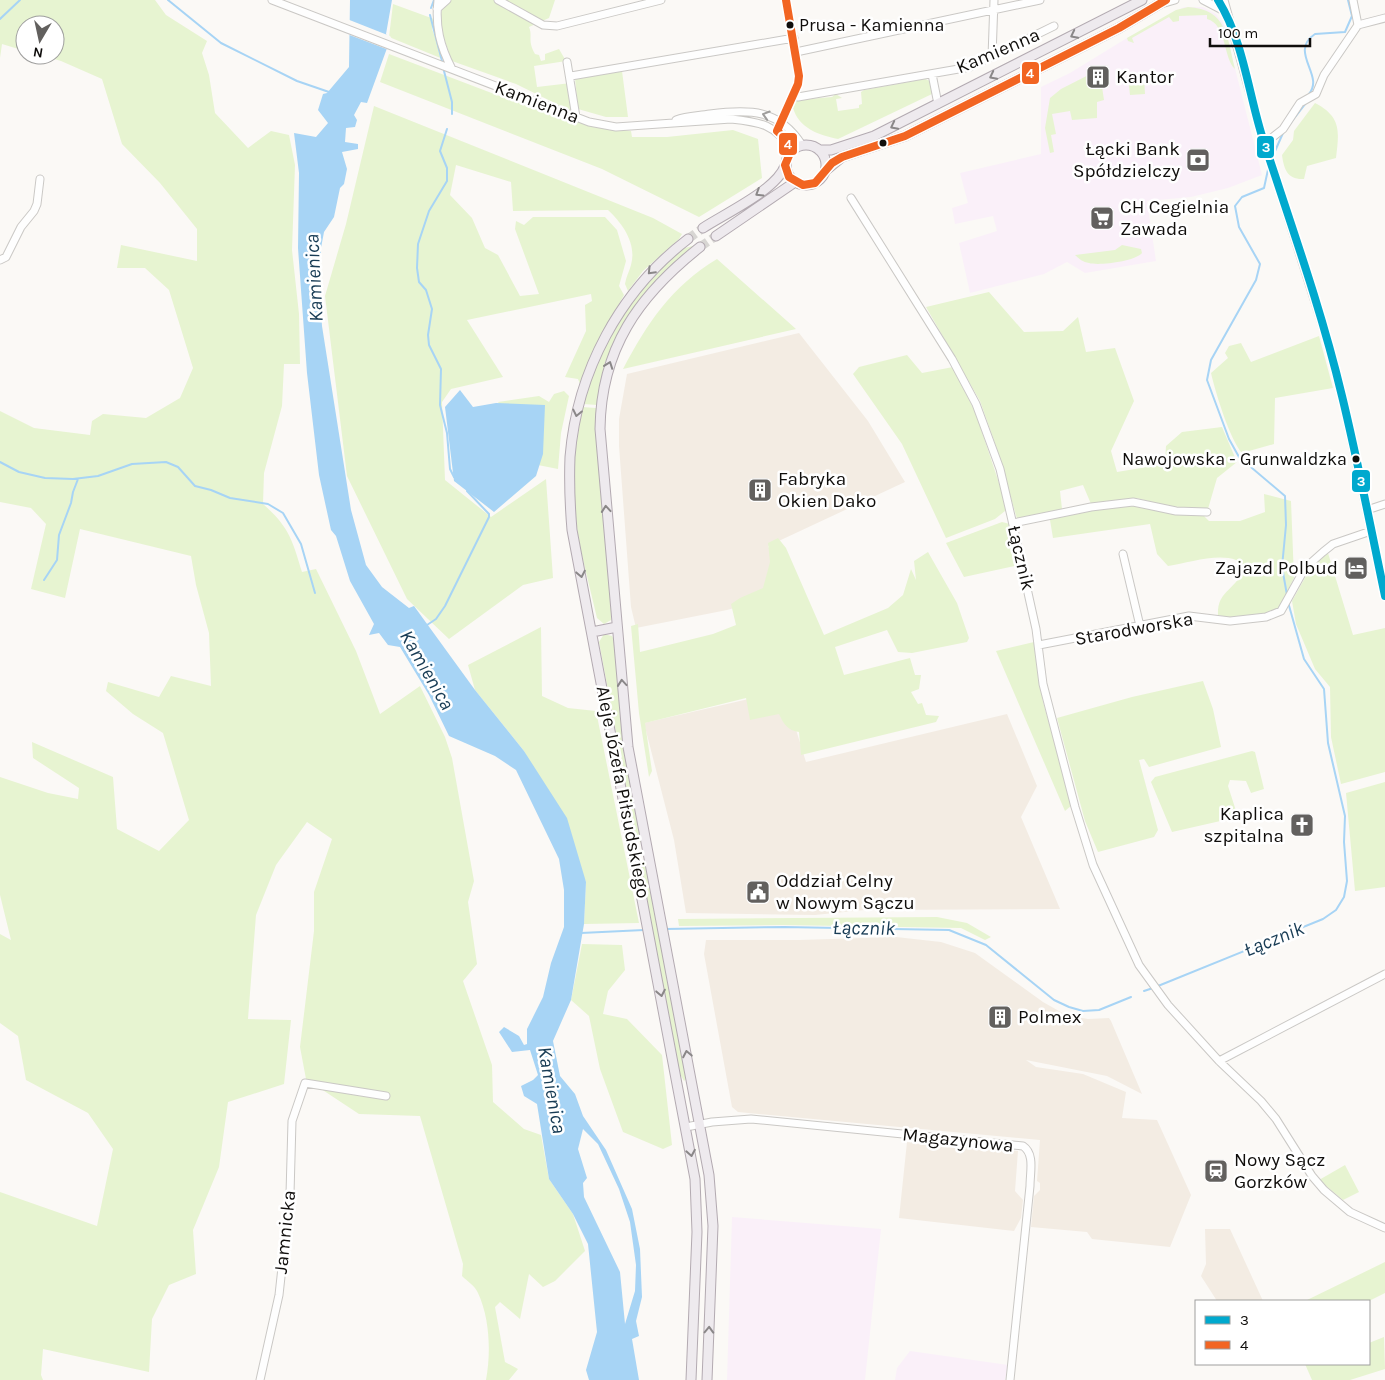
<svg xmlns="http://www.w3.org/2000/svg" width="1385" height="1380" font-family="Karla,sans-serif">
  <rect width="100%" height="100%" fill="#fbf9f6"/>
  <path fill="#faf0f9" d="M1184 7H1203L1216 14 1224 25 1262 175 1228 188 1191 197 1147 201 1156 261 1085 273 1067 262 1044 274 970 293 959 243 997 231 993 216 955 224 952 208 968 203 960 173 1041 154V87L1070 73 1127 38Z
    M732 1217 881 1229 865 1380H727Z
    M910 1351 1008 1365 1005 1380H895L897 1368Z"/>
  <path fill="#f3ece3" d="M799 333 868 421 905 482 768 546 789 593 727 610 636 628 631 607 619 446V419L627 374Z
    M784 691 806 762 1007 714 1037 786 1021 817 1060 909 864 910 815 915 686 913 674 840 644 723Z
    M896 937 941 942 975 953 1043 1002 1066 1015 1088 1019 1109 1018 1111 1021 1142 1094 1107 1076 1026 1060 1036 1067 1083 1074 1126 1092 1122 1118 1157 1120 1191 1195 1170 1247 1092 1239 1087 1232 1031 1227 1034 1196 1040 1190V1183L1037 1181 1040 1140 738 1112 732 1107 704 954 706 940H799Z
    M907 1142 1018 1151 1015 1191 1023 1200 1021 1218 1014 1231 899 1218Z
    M1205 1229H1230L1263 1301H1217L1201 1276 1206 1264Z"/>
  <path fill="#e7f4d1" d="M0 0H155L166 15 207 41 202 53 209 75 215 113 248 148 271 131 289 135 295 165 292 250 299 314 300 364H284L282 406 264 473 263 504C289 527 292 539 302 572L316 569 356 651 380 714 420 686 445 737 452 758 474 881 468 902 477 964 463 981 492 1065 493 1102 524 1129 541 1135 549 1179 573 1214 585 1251 555 1281 543 1287 529 1274 520 1319 500 1302 495 1307 505 1362 518 1369 509 1380H486C491 1353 490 1319 478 1293 475 1286 467 1281 462 1276L463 1264 420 1116 359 1114 306 1079 300 1047 314 931V892L332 839 307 822 276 865 256 915 248 1019 291 1020 284 1084 228 1102 219 1167 193 1230 196 1274 169 1285 152 1319 149 1372 43 1349 41 1375 43 1380H0V1192L97 1226 113 1149 88 1113 26 1080 18 1036 0 1023V934L11 940 0 895V777L48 793 78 799 79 788 33 758 32 742 113 777 117 829 159 851 189 820 163 733 133 714 106 691 108 682 159 697 171 676 211 686 209 633 196 585 191 556 80 529 65 598 31 589 46 524 31 508 0 502V411L34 428 90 435 92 421 103 414 146 418 180 398 193 368 169 290 145 268H117L121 245 197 261V229L160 183 122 144 102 79 61 61 41 55H55V25H25V51L2 44 0 58Z
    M444 0H555L549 18 529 27C533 36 527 40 535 54L539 55 541 61 545 60V54L559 49 566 61 534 66 537 87 571 83 573 112 516 84 452 61 439 24Z
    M393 4 434 19 432 29 443 59 389 37Z
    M1188 7C1227 9 1227 37 1235 69 1223 58 1227 24 1207 19V15L1179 16V21L1173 22 1169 17 1132 38 1134 43 1128 41 1127 38 1176 10Z
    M389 54 510 100 513 97 593 127 631 131 632 137H667L733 130 758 139 762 178 699 217 602 169 380 82Z
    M1110 64 1100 70V73L1094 74 1095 81 1101 80 1104 100 1097 102V118L1072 120 1070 111 1052 114 1056 134 1051 135 1054 152 1050 153 1045 128 1050 98 1061 89Z
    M622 71 628 117H606L578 109 575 78Z
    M1144 76 1145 94 1130 95 1128 77Z
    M925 79 930 81 932 94 838 139C818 135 799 128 793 108L797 100 832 97 836 94 842 98 836 99 838 111 859 108V105L862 104 861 92 864 90Z
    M1315 103C1342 117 1339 132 1336 158L1307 166 1304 179C1288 180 1284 170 1282 155L1293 140 1294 131Z
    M374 106 653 218 682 234 679 239 643 271 628 291 625 284C626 277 629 272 631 265 637 244 623 224 608 210L513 211 511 182 456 165 450 195 472 218 485 248 498 255 520 296 539 294 515 229 516 221 524 225 533 217H605L617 230 626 261 619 286 624 295 604 331 580 384 578 379 565 377 586 331 585 305 592 301 591 294 467 320 503 377 451 389 442 402 445 480 491 517 546 479 553 578 523 585 449 639 407 599 347 476 325 296 346 224Z
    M687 245 685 248 696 245 617 337 604 365 597 405 583 404C597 361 616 315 647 281 658 267 674 256 687 245Z
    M1122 245 1141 249 1142 253C1136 261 1099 266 1089 263 1083 262 1079 259 1075 255L1115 250Z
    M717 259 796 329 623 369C648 322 671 287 717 259Z
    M989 292 1024 332 1063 331 1078 317 1086 352 1115 348 1134 401 1111 451 1117 472 1165 464 1166 446 1182 432 1222 427 1237 462 1217 478 1208 509 1166 506 1137 498 1091 504 1083 485 1060 491 1062 509 1017 519 997 449 980 401 926 307Z
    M1319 336 1333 388 1275 398 1274 444 1242 453C1230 440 1215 391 1211 373L1228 358 1225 353 1229 346 1241 343 1251 362Z
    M907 355 922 373 953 367 976 414 1005 501V511L995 519 946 538 902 444 853 374 859 367Z
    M564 391 569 396 561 433 558 469 533 464 521 434 498 402 539 396 549 402 554 394Z
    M582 407 596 408 597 449 612 613 611 620 604 624 597 618 579 543 574 502V461Z
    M1264 494 1291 501 1294 578 1278 610 1265 615 1236 619 1218 615C1217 592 1233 591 1241 574L1236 560C1217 553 1188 563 1168 566L1157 554 1150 524 1053 538 1050 520 1081 511 1135 504 1169 513 1204 516 1209 521H1240L1265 512Z
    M1002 522 1010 524 1019 565 964 577 946 543Z
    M778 538 786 548 824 635 888 608 903 595 911 569 916 580 914 561 928 552 957 603 969 638 967 642 912 653 898 652 887 630 835 647 844 675 910 658 915 675H921L919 689 911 692 918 704 922 703 926 715 939 716 936 722 801 755 799 732C788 731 783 723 779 714L750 720 746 698 645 723 652 771 649 777 639 713 631 626 638 624 640 652 713 634 736 625 731 604 740 598 763 588 770 562 768 543Z
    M1328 553 1353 635 1385 628V772L1341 784 1331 737 1330 687 1315 669 1296 624 1292 601 1310 569Z
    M541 627 542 696 568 708 596 711 639 923 584 924 586 882 524 751 475 690 468 665Z
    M604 634 612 636 614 640 643 844 636 839 599 642Z
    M1034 642 1043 702 1072 805 1065 811 996 651Z
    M1203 681 1213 709 1221 747 1149 767 1144 759 1139 760 1158 830 1154 837 1098 852 1085 821 1057 718 1132 697Z
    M1252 751 1255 752 1264 789 1251 793 1246 781 1230 780 1228 786 1238 817 1172 832 1151 782 1155 777Z
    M1385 782V887L1355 891 1346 793Z
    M645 860 687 1078 684 1081 680 1074 641 869 642 864Z
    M937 917 967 923 991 937 985 940 961 928 782 925 679 926 678 919Z
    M582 944 622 945 625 970 608 991 603 1014 627 1019 662 1055 672 1145 663 1149 623 1132 600 1069 589 1016 571 1000Z
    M1345 1165 1359 1192 1343 1200 1319 1180Z
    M1385 1262V1293L1369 1301H1305Z
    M1384 1337 1385 1369 1350 1380H1312L1305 1364H1369V1343Z"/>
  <path fill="#a7d4f5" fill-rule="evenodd" d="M350 0H392L386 34 390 40 367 103 361 102 354 115 357 120 355 127 346 128 345 142 358 144V149L342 152 347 169 344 184 340 188 334 217 324 232 321 248 320 296 322 326 351 510 366 565 382 587 409 608 414 606 475 690 524 751 567 818 586 882 584 924 571 1000 553 1041 560 1076 575 1094 583 1116 606 1150 632 1209 640 1249 642 1297 636 1321 639 1336 632 1339 639 1380H589L586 1370 597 1332 588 1244 573 1214 549 1179 537 1104 524 1096 521 1086 533 1080 538 1075 530 1050 512 1052 499 1032 504 1027 519 1036 524 1045 527 1044V1029L543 997 551 963 564 927V890L559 859 516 770 495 756 449 736 429 695 400 647 388 645 379 633 369 635 374 624 350 581 336 536 331 530 319 475 307 373 298 248 299 173 294 133 316 137 328 123 318 110 323 94 327 93 349 67ZM583 1129 598 1144 619 1189 630 1222 636 1265 635 1291 625 1324 620 1272 584 1197 583 1183 587 1178 578 1149Z
    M460 390 473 407 496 403 545 405 543 454 536 476 494 512 454 481 445 407Z"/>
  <path fill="#fbf9f6" d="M347 19 390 36 393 40 389 50 347 34Z"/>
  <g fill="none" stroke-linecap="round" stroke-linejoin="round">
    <path stroke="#a7d4f5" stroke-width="2" d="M168 0 221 43 297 81 329 92
      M431 8 434 0
      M430 15 442 61
      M0 19 20 0
      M444 71 452 102V114
      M1309 94C1325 75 1288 52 1315 34L1345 32 1352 16 1348 0
      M1289 125 1306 103
      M447 129 440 151 447 168V181L429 211 418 244 417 268 419 282 426 290 432 309 428 335 429 345 441 369 440 405 447 433 450 469 454 477
      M1272 158 1283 133
      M1269 165 1264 188 1242 197 1235 206 1239 227 1260 264 1256 280 1211 360 1207 380 1229 439 1239 457 1285 496 1286 525 1282 567 1287 595
      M0 462 19 472 45 478 73 479 98 476 132 464 166 462 178 467 195 486 211 490 230 498 268 504 283 513 301 544 315 593
      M44 580 57 560 59 535 71 503 73 492 78 479
      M427 625 436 619 445 606 489 517V514L467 491
      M666 929 784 927 949 930 986 945 1054 1000 1069 1007 1083 1011 1099 1010 1131 997
      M581 933 644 930
      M1158 986 1323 919 1336 910 1344 897 1347 881 1344 842 1345 816 1328 743 1324 689 1304 659 1288 602
      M1144 991 1153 988"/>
    <path stroke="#d8d6d3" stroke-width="9" stroke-dasharray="9 4.5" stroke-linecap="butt" d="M688 239 703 228
      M700 247 716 236"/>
    <g stroke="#cac8c5" stroke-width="9">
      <path id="minor" d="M272 0 589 122 616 127 731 119C759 122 777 124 791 151
        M438 0C435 26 440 46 452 69
        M498 0 543 25 557 26 661 0
        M1203 0 1224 11
        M1224 0 1259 126 1327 340 1342 396 1385 596
        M1161 4 1175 0
        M437 9 447 0
        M1358 25 1385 18
        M796 52 1040 0
        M992 57 994 0
        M567 62 576 117
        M932 74 938 104
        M571 76 794 38
        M793 95 798 97 970 67 1054 26
        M676 120C687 116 699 116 710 114 750 109 779 109 802 145
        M777 131 798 84 799 76 786 0
        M1264 144 1283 129 1300 103 1316 94 1324 75 1358 25 1353 0
        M851 198 952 359 976 404 1000 469 1011 516 1036 629 1043 684 1075 807 1093 865 1139 965 1168 1005 1219 1061 1261 1101 1276 1119 1312 1176 1324 1190 1350 1212 1385 1228
        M0 260 6 257 21 227 34 211 37 204 40 179
        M1367 510 1385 504
        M1013 523 1091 507 1133 502 1176 511 1207 512
        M1123 554 1140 626
        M1039 645 1189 616 1230 621 1266 617 1281 611 1305 568 1323 552 1333 544 1371 531
        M1219 1061 1385 974
        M686 1127 712 1122 751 1119 1023 1146C1035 1154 1030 1172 1030 1186L1010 1380
        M260 1380 279 1295 290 1194 292 1121 305 1083 386 1096"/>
    </g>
    <g stroke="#b3aab1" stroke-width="11">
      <path id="major" d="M786 165a20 20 0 1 1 40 0a20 20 0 1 1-40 0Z
        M819 150H831L874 136 1142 0
        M825 171 842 157 905 136 1119 28 1166 0
        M703 228C726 213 776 190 785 166
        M716 236 795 182
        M688 239C620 291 577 371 570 457 569 482 570 506 572 530L695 1179 697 1232 691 1380
        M700 247C638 296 601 349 600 429L628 747 709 1175 713 1226 707 1380
        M592 632 617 627"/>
    </g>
    <use href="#minor" stroke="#fefefe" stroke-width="7"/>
    <use href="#major" stroke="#eeeaee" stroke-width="9"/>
    <g stroke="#fff" stroke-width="11">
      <path id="bus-1" d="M1218 0C1243 40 1248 91 1262 136 1290 222 1321 308 1342 396 1358 462 1371 529 1385 596"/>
    </g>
    <g stroke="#fff" stroke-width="11">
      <path id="bus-2" d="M786 0 799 76 798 84 777 131 785 138 791 151 785 165 789 177 803 185 815 183 832 163 842 157 905 136 1119 28 1166 0"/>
    </g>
    <use href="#bus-1" stroke="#00a9ce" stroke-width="8"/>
    <use href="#bus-2" stroke="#f26522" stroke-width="8"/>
  </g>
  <defs><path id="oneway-chevron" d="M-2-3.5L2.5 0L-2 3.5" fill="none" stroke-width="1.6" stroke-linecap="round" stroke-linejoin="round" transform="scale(1.25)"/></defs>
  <g stroke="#8a8788">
    <use href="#oneway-chevron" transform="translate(1074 35) rotate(153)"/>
    <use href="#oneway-chevron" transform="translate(993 76) rotate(153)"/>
    <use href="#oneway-chevron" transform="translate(894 126) rotate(153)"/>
    <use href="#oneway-chevron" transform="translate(759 193) rotate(148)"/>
    <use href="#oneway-chevron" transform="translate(651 271) rotate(134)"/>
    <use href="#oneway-chevron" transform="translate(609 365) rotate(-70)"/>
    <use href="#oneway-chevron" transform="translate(577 413) rotate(102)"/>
    <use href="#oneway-chevron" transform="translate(606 509) rotate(-95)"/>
    <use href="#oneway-chevron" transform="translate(581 574) rotate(79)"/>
    <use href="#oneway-chevron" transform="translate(622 683) rotate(-95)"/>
    <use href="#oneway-chevron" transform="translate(661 993) rotate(79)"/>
    <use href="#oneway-chevron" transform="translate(687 1054) rotate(-101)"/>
    <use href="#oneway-chevron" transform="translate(691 1153) rotate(80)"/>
    <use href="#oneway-chevron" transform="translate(709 1330) rotate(-88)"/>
  </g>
  <use stroke="#9f9e9d" href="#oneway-chevron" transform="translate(766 115) rotate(-163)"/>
  <defs>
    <g id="building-square" transform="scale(1.25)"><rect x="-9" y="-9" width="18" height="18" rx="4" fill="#62605e" stroke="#fff"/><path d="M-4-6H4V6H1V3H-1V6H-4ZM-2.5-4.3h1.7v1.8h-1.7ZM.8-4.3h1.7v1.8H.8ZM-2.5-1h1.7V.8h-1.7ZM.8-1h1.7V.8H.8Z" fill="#fff"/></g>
    <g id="bank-square" transform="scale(1.25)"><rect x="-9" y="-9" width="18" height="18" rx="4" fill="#62605e" stroke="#fff"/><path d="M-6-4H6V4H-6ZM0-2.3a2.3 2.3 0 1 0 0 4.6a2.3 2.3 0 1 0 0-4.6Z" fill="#fff"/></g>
    <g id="supermarket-square" transform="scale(1.25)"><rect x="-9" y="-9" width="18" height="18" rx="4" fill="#62605e" stroke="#fff"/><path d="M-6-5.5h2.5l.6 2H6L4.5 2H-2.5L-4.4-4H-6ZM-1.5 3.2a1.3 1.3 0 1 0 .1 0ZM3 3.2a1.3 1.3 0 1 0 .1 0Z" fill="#fff"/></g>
    <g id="hotel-square" transform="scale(1.25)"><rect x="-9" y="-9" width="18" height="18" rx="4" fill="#62605e" stroke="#fff"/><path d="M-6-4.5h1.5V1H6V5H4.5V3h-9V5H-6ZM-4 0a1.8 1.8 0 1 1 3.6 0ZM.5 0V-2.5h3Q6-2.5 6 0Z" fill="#fff"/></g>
    <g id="church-square" transform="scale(1.25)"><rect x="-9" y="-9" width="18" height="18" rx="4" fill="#62605e" stroke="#fff"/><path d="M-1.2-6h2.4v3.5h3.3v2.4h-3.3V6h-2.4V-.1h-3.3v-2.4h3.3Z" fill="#fff"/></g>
    <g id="civic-square" transform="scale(1.25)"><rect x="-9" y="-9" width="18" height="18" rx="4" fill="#62605e" stroke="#fff"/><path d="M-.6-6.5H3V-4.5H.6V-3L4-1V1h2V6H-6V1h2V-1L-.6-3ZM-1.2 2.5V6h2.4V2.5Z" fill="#fff"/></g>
    <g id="station-square" transform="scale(1.25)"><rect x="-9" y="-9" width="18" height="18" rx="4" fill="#62605e" stroke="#fff"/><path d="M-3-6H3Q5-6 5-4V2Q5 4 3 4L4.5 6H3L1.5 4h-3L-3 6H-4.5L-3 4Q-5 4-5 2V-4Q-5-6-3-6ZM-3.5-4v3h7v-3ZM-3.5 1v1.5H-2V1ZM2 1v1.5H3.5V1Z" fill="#fff"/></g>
  </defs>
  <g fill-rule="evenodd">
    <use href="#building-square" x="1098" y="77"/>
    <use href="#bank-square" x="1198" y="160"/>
    <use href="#supermarket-square" x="1102" y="218"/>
    <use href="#building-square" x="760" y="490"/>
    <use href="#hotel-square" x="1356" y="568"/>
    <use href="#church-square" x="1302" y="825"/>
    <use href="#civic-square" x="758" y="892"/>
    <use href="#building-square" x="1000" y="1017"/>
    <use href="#station-square" x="1216" y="1171"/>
  </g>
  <g fill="#100e0c" stroke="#fff" stroke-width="2">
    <circle cx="790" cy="25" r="4.5"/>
    <circle cx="883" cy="143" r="4.5"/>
    <circle cx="1356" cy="459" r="4.5"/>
  </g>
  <g text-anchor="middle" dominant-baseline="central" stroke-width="5" stroke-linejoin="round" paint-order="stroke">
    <g font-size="18" fill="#100e0c" stroke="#fff" text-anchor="start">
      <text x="799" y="25">Prusa - Kamienna</text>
      <text x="1347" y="459" text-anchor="end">Nawojowska - Grunwaldzka</text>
    </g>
    <g font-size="19" fill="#100e0c" stroke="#fff">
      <text transform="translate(998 51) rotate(-23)">Kamienna</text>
      <text transform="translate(537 102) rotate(21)">Kamienna</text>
      <text transform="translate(1021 558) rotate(77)">Łącznik</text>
      <text transform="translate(1134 629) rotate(-10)">Starodworska</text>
      <text transform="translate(623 792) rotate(79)">Aleje Józefa Piłsudskiego</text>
      <text transform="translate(958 1140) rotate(6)">Magazynowa</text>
      <text transform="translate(285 1232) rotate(-84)">Jamnicka</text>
    </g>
    <g font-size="19" fill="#100e0c" stroke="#fff" text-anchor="start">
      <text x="1116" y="77">Kantor</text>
      <text x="1180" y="149" text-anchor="end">Łącki Bank<tspan x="1180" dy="22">Spółdzielczy</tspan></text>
      <text x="1120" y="207">CH Cegielnia<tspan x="1120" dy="22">Zawada</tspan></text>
      <text x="778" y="479">Fabryka<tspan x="778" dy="22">Okien Dako</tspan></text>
      <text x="1338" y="568" text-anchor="end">Zajazd Polbud</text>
      <text x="1284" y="814" text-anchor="end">Kaplica<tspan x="1284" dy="22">szpitalna</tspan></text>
      <text x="776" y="881">Oddział Celny<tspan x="776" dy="22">w Nowym Sączu</tspan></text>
      <text x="1018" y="1017">Polmex</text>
      <text x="1234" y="1160">Nowy Sącz<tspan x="1234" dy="22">Gorzków</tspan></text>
    </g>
    <g font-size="20" font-style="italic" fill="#183c55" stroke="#fff">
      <text transform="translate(314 278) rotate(-93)">Kamienica</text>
      <text transform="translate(427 670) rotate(60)">Kamienica</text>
      <text transform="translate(864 928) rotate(1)">Łącznik</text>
      <text transform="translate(1274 939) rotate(-22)">Łącznik</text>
      <text transform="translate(552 1090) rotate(80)">Kamienica</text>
    </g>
  </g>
  <g stroke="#fff" stroke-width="2">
    <rect x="1021" y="61" width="19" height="24" rx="5" fill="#f26522"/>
    <rect x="778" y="132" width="20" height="24" rx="5" fill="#f26522"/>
    <rect x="1256" y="135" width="19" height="24" rx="5" fill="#00a9ce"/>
    <rect x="1351" y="469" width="20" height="24" rx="5" fill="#00a9ce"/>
  </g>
  <g font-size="14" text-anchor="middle" font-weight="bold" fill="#fff">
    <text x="1030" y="78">4</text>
    <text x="788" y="149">4</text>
    <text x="1266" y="152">3</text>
    <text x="1361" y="486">3</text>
  </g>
  <rect x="1195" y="1300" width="175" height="65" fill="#ffffff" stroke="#9f9f9e"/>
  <rect x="1205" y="1316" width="25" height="8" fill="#00a9ce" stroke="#9f9f9e"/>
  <text x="1240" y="1325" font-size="15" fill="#100e0c">3</text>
  <rect x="1205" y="1341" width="25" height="8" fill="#f26522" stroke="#9f9f9e"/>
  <text x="1240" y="1350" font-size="15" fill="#100e0c">4</text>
  <g transform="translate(40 40) rotate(189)"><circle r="24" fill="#ffffff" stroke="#9f9f9e"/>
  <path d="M0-4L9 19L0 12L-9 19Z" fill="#62605e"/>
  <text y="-8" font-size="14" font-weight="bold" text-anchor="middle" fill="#100e0c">N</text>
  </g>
  <path d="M1210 38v8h100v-8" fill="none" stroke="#100e0c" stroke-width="2.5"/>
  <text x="1218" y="38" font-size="15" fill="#100e0c" stroke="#ffffff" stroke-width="4" paint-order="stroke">100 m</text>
</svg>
